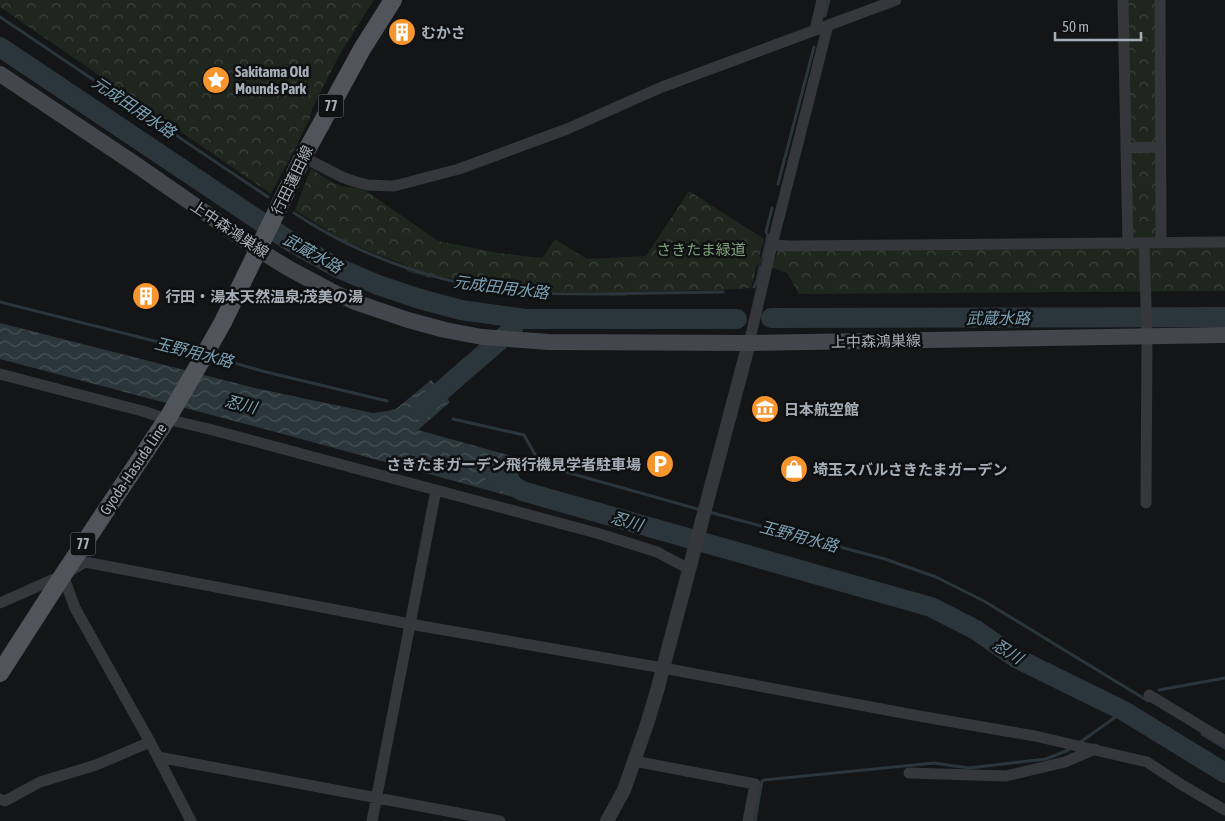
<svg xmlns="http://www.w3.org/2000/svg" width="1225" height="821" font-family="'Asap Condensed','Noto Sans JP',sans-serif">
  <defs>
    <pattern id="park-crowns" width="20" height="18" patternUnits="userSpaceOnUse" patternTransform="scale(1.25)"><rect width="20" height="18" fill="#1e261e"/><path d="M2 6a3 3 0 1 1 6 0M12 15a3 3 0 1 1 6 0" fill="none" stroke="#3c433c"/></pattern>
    <pattern id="water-waves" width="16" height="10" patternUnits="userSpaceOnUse" patternTransform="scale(1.25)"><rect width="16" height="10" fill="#2a363b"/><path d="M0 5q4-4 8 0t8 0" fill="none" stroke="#465155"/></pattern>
  </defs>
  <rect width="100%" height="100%" fill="#141516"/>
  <path fill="url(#park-crowns)" d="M0 0H374L341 52 312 109 310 118 298 142V143L271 194 0 7Z
    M1121 0H1163L1165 245H1225V291L799 294 787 273 773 268 757 265 751 288 721 290 626 292V296H609L608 292H538L537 296 507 294V289L482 286 431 274 430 278 406 271 408 266 374 253 344 241 295 210 311 168C330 182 337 188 362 188L438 241 499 253 541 258 544 256 555 239 587 259 646 256 689 191 764 239 759 257 775 259 778 250 1123 247Z"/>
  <path fill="url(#water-waves)" d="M0 323 255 388 373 413 387 411 396 409 431 380 450 402 418 430 512 456 520 479 516 498 261 428 0 359Z"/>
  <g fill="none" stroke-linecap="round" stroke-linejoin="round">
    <path stroke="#2a363b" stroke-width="3" d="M825 16 829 0
      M0 17 268 197
      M778 184 814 47
      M294 213C311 224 328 234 346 243 385 262 427 276 469 285 511 294 554 294 598 294 639 293 681 293 723 292
      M763 257 768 235 766 232 772 208
      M754 287 757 281 760 267
      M0 302 198 352
      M211 356 262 371 387 401
      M453 419 524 435 541 465 701 510
      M709 512 885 559 936 577 984 601 1148 701
      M1159 690 1225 678
      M1202 734 1225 748
      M1079 743 1124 711
      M755 821 762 781 764 780 934 763 969 768 1046 759 1066 751 1072 748"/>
    <path stroke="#2a363b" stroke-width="20" d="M0 47 291 242 338 268 378 285 420 299 461 310 526 319H737
      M771 318 1225 317
      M420 410 464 371 513 329
      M494 474 522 491 931 607 976 630 1016 658 1124 711 1225 773"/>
    <path stroke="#35373b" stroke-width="11" d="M1123 0 1128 244
      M1160 0 1161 243
      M815 30 822 0
      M1126 148 1161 147
      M303 157 342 177 353 181 368 185 394 186 459 169 567 129 662 87 896 0
      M1144 243 1147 336 1146 503
      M772 245 789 246 1225 242
      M749 343 772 245 828 25
      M0 374 146 412 166 419 209 429 600 534 657 552 689 569
      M63 575 75 608 150 742
      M0 603 63 575 85 562 410 624 663 668 919 716 1035 736 1147 762 1182 785 1225 810
      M1149 695 1225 741
      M158 757 500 821
      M634 761 755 784 748 821
      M909 773 1006 776 1065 762 1095 749
      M0 799 5 801 40 782 96 765 150 742 191 821
      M372 821 436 490"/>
    <path stroke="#35373b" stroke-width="14" d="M607 821 624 790 647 724 657 691 749 343"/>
    <path stroke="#43464b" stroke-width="16" d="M0 74 135 164 259 250 288 268 337 294 355 302 408 320 445 330 482 337 549 342 749 343 1225 335"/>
    <path stroke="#51555b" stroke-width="18" d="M0 673 63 575 169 416 201 361 223 322 303 157 362 49 393 0"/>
  </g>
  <defs>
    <g id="building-disc" transform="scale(1.4375)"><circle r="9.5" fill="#f6952d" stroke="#0f1011"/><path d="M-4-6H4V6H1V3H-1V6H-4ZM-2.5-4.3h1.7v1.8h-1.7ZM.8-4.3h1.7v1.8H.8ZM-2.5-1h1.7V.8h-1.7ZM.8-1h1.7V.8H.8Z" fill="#fff"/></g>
    <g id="sight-disc" transform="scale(1.4375)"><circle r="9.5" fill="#f6952d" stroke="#0f1011"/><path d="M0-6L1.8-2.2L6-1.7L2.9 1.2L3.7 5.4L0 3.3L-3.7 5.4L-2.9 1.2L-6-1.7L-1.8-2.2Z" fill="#fff"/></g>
    <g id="museum-disc" transform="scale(1.4375)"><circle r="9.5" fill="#f6952d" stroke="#0f1011"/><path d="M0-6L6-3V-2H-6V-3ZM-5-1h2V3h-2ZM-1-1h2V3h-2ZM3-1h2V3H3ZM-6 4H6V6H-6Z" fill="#fff"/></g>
    <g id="parking-disc" transform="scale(1.4375)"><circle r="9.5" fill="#f6952d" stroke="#0f1011"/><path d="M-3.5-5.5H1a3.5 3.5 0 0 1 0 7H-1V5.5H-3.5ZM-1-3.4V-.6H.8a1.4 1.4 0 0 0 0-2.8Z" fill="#fff"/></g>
    <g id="shop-disc" transform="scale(1.4375)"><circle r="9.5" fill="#f6952d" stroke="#0f1011"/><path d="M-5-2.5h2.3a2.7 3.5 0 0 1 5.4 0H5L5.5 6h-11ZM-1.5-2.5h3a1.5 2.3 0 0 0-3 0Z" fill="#fff"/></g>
  </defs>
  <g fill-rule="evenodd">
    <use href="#building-disc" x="402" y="32"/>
    <use href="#sight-disc" x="216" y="80"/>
    <use href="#building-disc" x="146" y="296"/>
    <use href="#museum-disc" x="765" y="409"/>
    <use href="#parking-disc" x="660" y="464"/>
    <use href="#shop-disc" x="794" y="469"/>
  </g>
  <g text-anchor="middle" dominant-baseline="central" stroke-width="5" stroke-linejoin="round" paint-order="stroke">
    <g fill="#0f1011" stroke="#797f85" stroke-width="1">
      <rect x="318.5" y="94.5" width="25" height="23" rx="4"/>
      <rect x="70.5" y="532.5" width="25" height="23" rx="4"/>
    </g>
    <g font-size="14" font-weight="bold" fill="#a6aeb7">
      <text x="331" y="106">77</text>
      <text x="83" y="544">77</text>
    </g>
    <g font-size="15" font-weight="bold" fill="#a6aeb7" stroke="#0f1011" text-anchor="start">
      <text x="421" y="32">むかさ</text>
      <text x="235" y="71">Sakitama Old<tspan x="235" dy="17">Mounds Park</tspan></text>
      <text x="165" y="296">行田・湯本天然温泉;茂美の湯</text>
      <text x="784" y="409">日本航空館</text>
      <text x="641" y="464" text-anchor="end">さきたまガーデン飛行機見学者駐車場</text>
      <text x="813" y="469">埼玉スバルさきたまガーデン</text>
    </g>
    <g font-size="15" fill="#a6aeb7" stroke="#0f1011">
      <text transform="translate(292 180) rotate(-64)">行田蓮田線</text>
      <text transform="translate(230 229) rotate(34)">上中森鴻巣線</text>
      <text transform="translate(876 341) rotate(-1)">上中森鴻巣線</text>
      <text transform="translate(133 469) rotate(-56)">Gyoda-Hasuda Line</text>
    </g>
    <g font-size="15" fill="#7fa37c" stroke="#0f1011">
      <text x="701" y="249">さきたま緑道</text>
    </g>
    <g font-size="16" font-style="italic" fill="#7ca1b3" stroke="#0f1011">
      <text transform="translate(134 107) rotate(34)">元成田用水路</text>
      <text transform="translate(313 253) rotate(29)">武蔵水路</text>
      <text transform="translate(501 287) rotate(7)">元成田用水路</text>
      <text x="998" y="318">武蔵水路</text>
      <text transform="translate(194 352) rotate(14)">玉野用水路</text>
      <text transform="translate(241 404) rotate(14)">忍川</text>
      <text transform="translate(627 521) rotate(16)">忍川</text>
      <text transform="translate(799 536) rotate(15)">玉野用水路</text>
      <text transform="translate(1008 651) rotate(32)">忍川</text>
    </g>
  </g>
  <path d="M1055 32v8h86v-8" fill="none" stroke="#a6aeb7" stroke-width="2.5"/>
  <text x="1062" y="32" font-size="15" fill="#a6aeb7" stroke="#0f1011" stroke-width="4" paint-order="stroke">50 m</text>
</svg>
